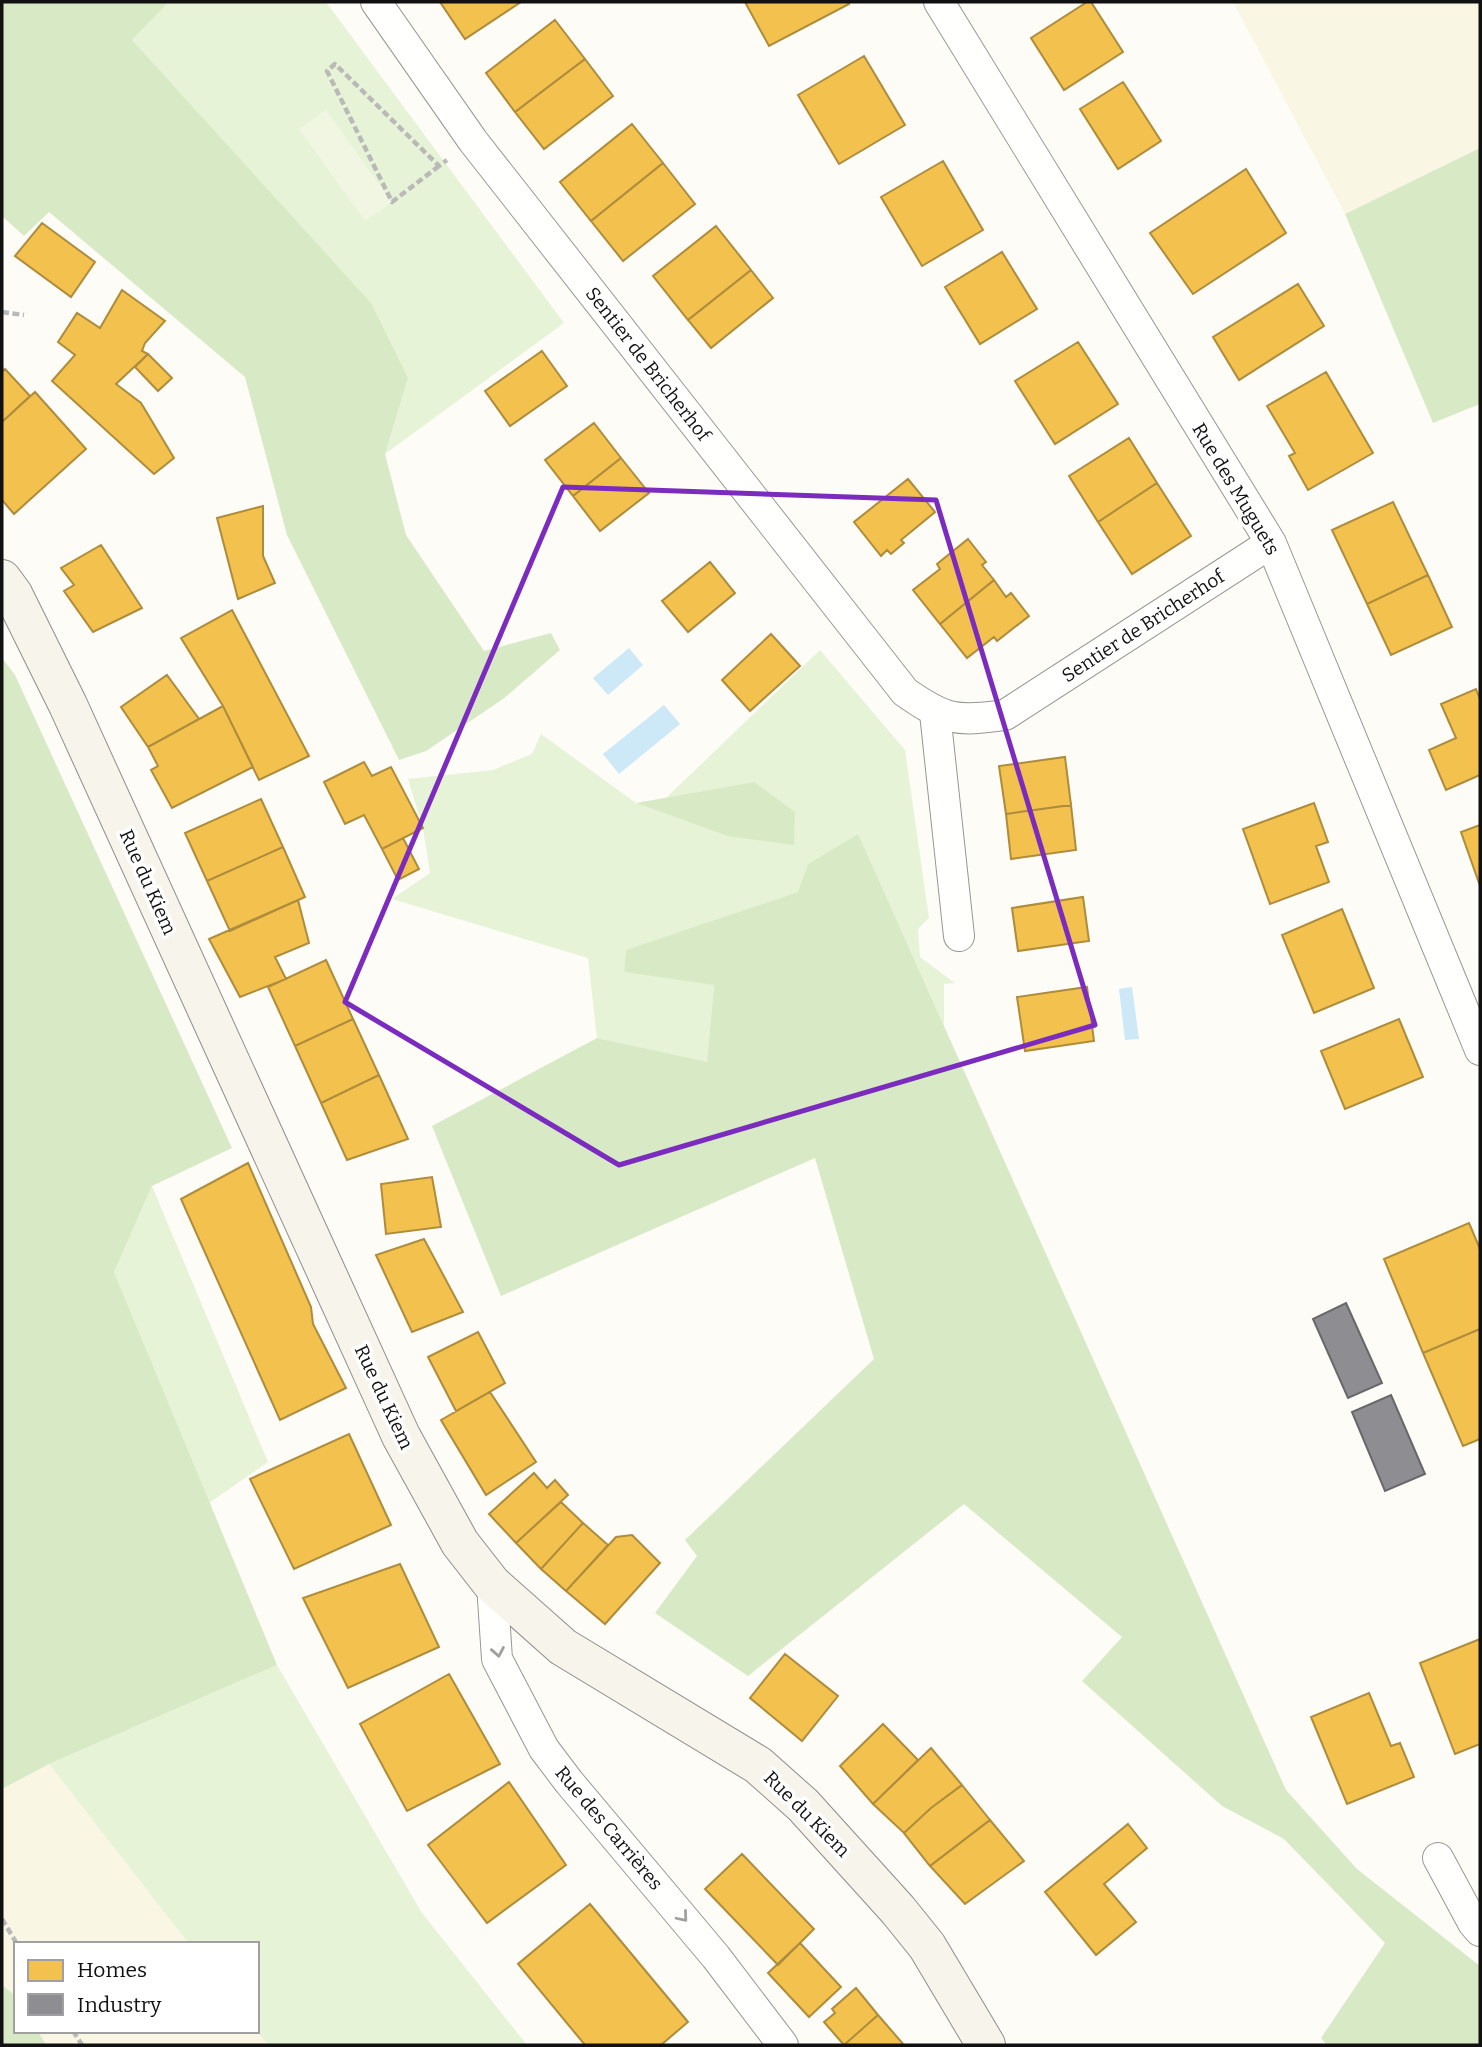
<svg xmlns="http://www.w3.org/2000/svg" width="1482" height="2047" font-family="Bitter,serif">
  <rect width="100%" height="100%" fill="#fdfcf7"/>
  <path fill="#f9f7e4" d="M1233 2H1480V148L1345 214Z
    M49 1764 189 1944H16V1996L2 1985V1789Z
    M38 2031H257L268 2045H46Z"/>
  <path fill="#e7f3d7" d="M169 2H326L564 323 385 454 408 378 132 40Z
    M820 650 905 750 929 918 918 929 920 957 955 983 944 984V1026L858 835 808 864 799 892 626 951 624 972 714 984 707 1063 597 1038 588 958 392 899 430 873 423 828 408 779 493 770 532 754 541 734 636 803 727 836 754 782 666 798Z
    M152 1186 268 1462 209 1503 114 1272Z
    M277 1665 422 1913 527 2045H268L257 2031V1944H189L49 1764Z"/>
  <path fill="#d8eac5" d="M2 2H169L132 40 371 303 408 378 385 454 406 535 484 651 551 633 560 650 503 699 426 751 399 760 287 535 245 377 49 212 24 236 2 216Z
    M1480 148V404L1433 423 1345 214Z
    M2 658 15 675 232 1148 152 1186 114 1272 277 1665 49 1764 2 1789Z
    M754 782 795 812 794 845 727 836 636 803Z
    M858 834 1286 1790 1357 1869 1480 1966V2045H1327L1321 2038 1385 1943 1284 1839 1222 1806 1082 1681 1122 1637 964 1504 748 1676 655 1613 697 1556 685 1540 874 1359 815 1158 501 1296 432 1126 597 1038 707 1062 714 985 624 972 626 950 798 892 808 864Z
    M2 1985 16 1996V2031H38L46 2045H2Z"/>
  <path fill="#f0f6e1" d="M326 110 392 202 365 221 299 129Z"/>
  <path fill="#cde8f7" d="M629 648 643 665 608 695 593 678Z
    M664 705 680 724 619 774 603 754Z
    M1132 987 1139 1039 1125 1040 1119 989Z"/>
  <path fill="#f2c14e" stroke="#ae8c3c" stroke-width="2" d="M440 2H521L465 39Z
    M745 2H848L849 4 769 46Z
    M1087 2H1091L1123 52 1064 90 1031 38Z
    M555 20 585 59 515 112 486 73Z
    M864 56 905 125 839 164 798 95Z
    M585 59 613 96 544 149 515 112Z
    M1123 82 1161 141 1118 169 1080 109Z
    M632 124 663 163 591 221 560 182Z
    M943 161 983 230 922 266 881 197Z
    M663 163 695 204 623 261 591 221Z
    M1246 169 1286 233 1193 294 1150 233Z
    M42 223 95 262 71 297 15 256Z
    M716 226 751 270 688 320 653 276Z
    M1002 252 1037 309 980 344 945 287Z
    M751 270 773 298 711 348 688 320Z
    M1298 284 1324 326 1239 380 1213 337Z
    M122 290 165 321 145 343 142 351 148 354 116 384 141 403 174 458 154 474 52 381 75 355 58 342 77 313 100 328Z
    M1078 342 1118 404 1055 444 1015 381Z
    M542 351 567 386 510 426 485 391Z
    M148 354 172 378 158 391 135 367Z
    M5 369 30 396 2 422V372Z
    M1326 372 1373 453 1308 490 1289 456 1295 453 1267 406Z
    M35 392 86 449 14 514 2 500V422Z
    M594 423 621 458 573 496 545 460Z
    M1129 438 1157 483 1098 522 1069 476Z
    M621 458 649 493 600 531 573 496Z
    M908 479 935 512 901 540 904 543 891 554 887 550 881 556 854 522Z
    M1157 483 1191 536 1132 574 1098 522Z
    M1393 502 1428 575 1367 604 1332 530Z
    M263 506V556L275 583 238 599 217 518Z
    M968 539 986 562 982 565 994 580 940 624 913 590 940 569 937 564Z
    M101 545 142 608 93 632 64 591 74 585 61 568Z
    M710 562 735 593 688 632 662 601Z
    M1428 575 1452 627 1391 655 1367 604Z
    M994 580 1006 597 1011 593 1029 616 997 641 994 637 967 658 940 624Z
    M232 610 309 756 259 780 223 706 181 638Z
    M771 634 800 666 750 711 722 680Z
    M167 675 199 719 148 747 121 707Z
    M1476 689 1480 699V775L1446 790 1429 750 1456 738 1441 704Z
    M223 706 253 767 172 808 151 770 158 766 148 747Z
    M1065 757 1071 805 1006 814 999 766Z
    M364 762 372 776 391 767 423 828 382 849 364 815 345 824 324 782Z
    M261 799 283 847 207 881 185 833Z
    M1314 803 1328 842 1316 846 1329 882 1270 904 1243 829Z
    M1071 805 1076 850 1011 859 1006 814Z
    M1480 825V886L1461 832Z
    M403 838 419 869 398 880 382 849Z
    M283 847 305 897 230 931 207 881Z
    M1083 897 1089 941 1018 951 1012 908Z
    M298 900 309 943 275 957 286 979 240 997 209 939Z
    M1342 909 1374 988 1314 1013 1282 935Z
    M326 960 353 1019 295 1046 268 987Z
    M1087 987 1094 1041 1025 1051 1017 997Z
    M353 1019 379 1075 321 1103 295 1046Z
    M1399 1019 1423 1077 1345 1109 1321 1051Z
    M379 1075 408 1139 347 1160 321 1103Z
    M248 1163 311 1307 313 1324 346 1388 280 1420 181 1199Z
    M432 1177 441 1227 386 1234 381 1184Z
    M1469 1223 1480 1249V1329L1423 1353 1384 1259Z
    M424 1239 463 1312 412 1332 376 1255Z
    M1480 1329V1439L1463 1446 1423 1353Z
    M478 1332 505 1383 456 1411 428 1357Z
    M490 1392 536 1462 486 1495 441 1420Z
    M349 1434 391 1525 294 1569 250 1479Z
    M534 1473 547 1488 555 1480 568 1495 516 1543 489 1514Z
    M561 1502 583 1523 541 1569 516 1543Z
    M583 1523 608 1545 566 1591 541 1569Z
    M632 1535 660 1563 605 1624 566 1591 616 1537Z
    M400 1564 439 1647 348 1688 303 1598Z
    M1480 1639V1744L1455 1754 1420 1663Z
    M785 1654 838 1696 802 1741 750 1698Z
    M449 1674 500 1764 407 1811 360 1724Z
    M1369 1693 1391 1746 1400 1743 1414 1777 1347 1804 1311 1717Z
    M883 1724 918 1760 873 1804 840 1766Z
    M931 1748 962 1785 931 1808 904 1833 873 1804Z
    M509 1782 566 1865 487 1923 428 1845Z
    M962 1785 990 1820 930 1866 904 1833 931 1808Z
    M990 1820 1024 1861 965 1904 930 1866Z
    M1128 1824 1147 1848 1104 1884 1136 1922 1096 1955 1045 1892Z
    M742 1854 814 1929 778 1965 705 1889Z
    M590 1904 688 2022 661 2045H585L518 1964Z
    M800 1943 841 1987 809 2017 768 1973Z
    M856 1988 878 2015 844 2045 824 2022 835 2013 832 2009Z
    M878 2015 904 2045H844Z"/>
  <path fill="#8d8d92" stroke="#68686b" stroke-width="2" d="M1346 1303 1382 1383 1348 1398 1313 1319Z
    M1391 1395 1425 1474 1385 1491 1352 1412Z"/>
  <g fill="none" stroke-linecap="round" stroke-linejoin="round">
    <g stroke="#979795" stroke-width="32">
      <path id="minor" d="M376 2 473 141 905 692C945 720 956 722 1005 715L1271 543
        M939 2 1271 543 1480 1050
        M935 713 959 936
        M492 1584 497 1659 544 1749 569 1782 716 1957 783 2045
        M1438 1858 1473 1923 1480 1931"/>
    </g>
    <g stroke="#8e8d8b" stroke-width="40">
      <path id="secondary" d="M2 579 13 594 68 705 401 1436 460 1543 492 1584 563 1647 758 1765 803 1805 898 1910 927 1946 986 2045"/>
    </g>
    <path stroke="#b9b9b8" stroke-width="4.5" stroke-dasharray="7 3.5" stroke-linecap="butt" d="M439 166 392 202 327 71 335 64 439 166 447 160
      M2 312 24 315
      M2 1919 17 1944
      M73 2031 82 2045"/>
    <use href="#minor" stroke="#fffffe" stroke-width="30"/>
    <use href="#secondary" stroke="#f6f4eb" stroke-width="38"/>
  </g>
  <defs><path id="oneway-chevron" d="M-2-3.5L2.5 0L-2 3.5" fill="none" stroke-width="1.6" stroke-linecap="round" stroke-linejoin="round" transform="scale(1.75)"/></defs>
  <g stroke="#a0a09f">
    <use href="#oneway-chevron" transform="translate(498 1652) rotate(80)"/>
    <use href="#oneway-chevron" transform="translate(683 1917) rotate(50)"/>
  </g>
  <path fill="none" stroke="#7b2cbf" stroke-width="5" stroke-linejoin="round" d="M563 487 936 500 1095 1025 619 1165 345 1002Z"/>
  <g text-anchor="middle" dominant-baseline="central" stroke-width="7" stroke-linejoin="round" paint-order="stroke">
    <g font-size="19" fill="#111" stroke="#fff">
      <text transform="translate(648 364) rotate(52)">Sentier de Bricherhof</text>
      <text transform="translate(1236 489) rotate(59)">Rue des Muguets</text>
      <text transform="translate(1143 626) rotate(-33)">Sentier de Bricherhof</text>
      <text transform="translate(148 882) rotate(66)">Rue du Kiem</text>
      <text transform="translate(384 1397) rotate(65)">Rue du Kiem</text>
      <text transform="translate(807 1814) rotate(45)">Rue du Kiem</text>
      <text transform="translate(609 1828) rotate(50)">Rue des Carrières</text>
    </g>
  </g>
  <rect width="1482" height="2047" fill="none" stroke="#111111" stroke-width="7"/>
  <rect x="14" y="1942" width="245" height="91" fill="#ffffff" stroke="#a0a0a0" stroke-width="2"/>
  <rect x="28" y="1960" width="35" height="21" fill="#f2c14e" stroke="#a0a0a0" stroke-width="2"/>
  <text x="77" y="1977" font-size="21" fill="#111111">Homes</text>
  <rect x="28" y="1994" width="35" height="21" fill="#8d8d92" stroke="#a0a0a0" stroke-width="2"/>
  <text x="77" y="2012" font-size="21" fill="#111111">Industry</text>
</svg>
